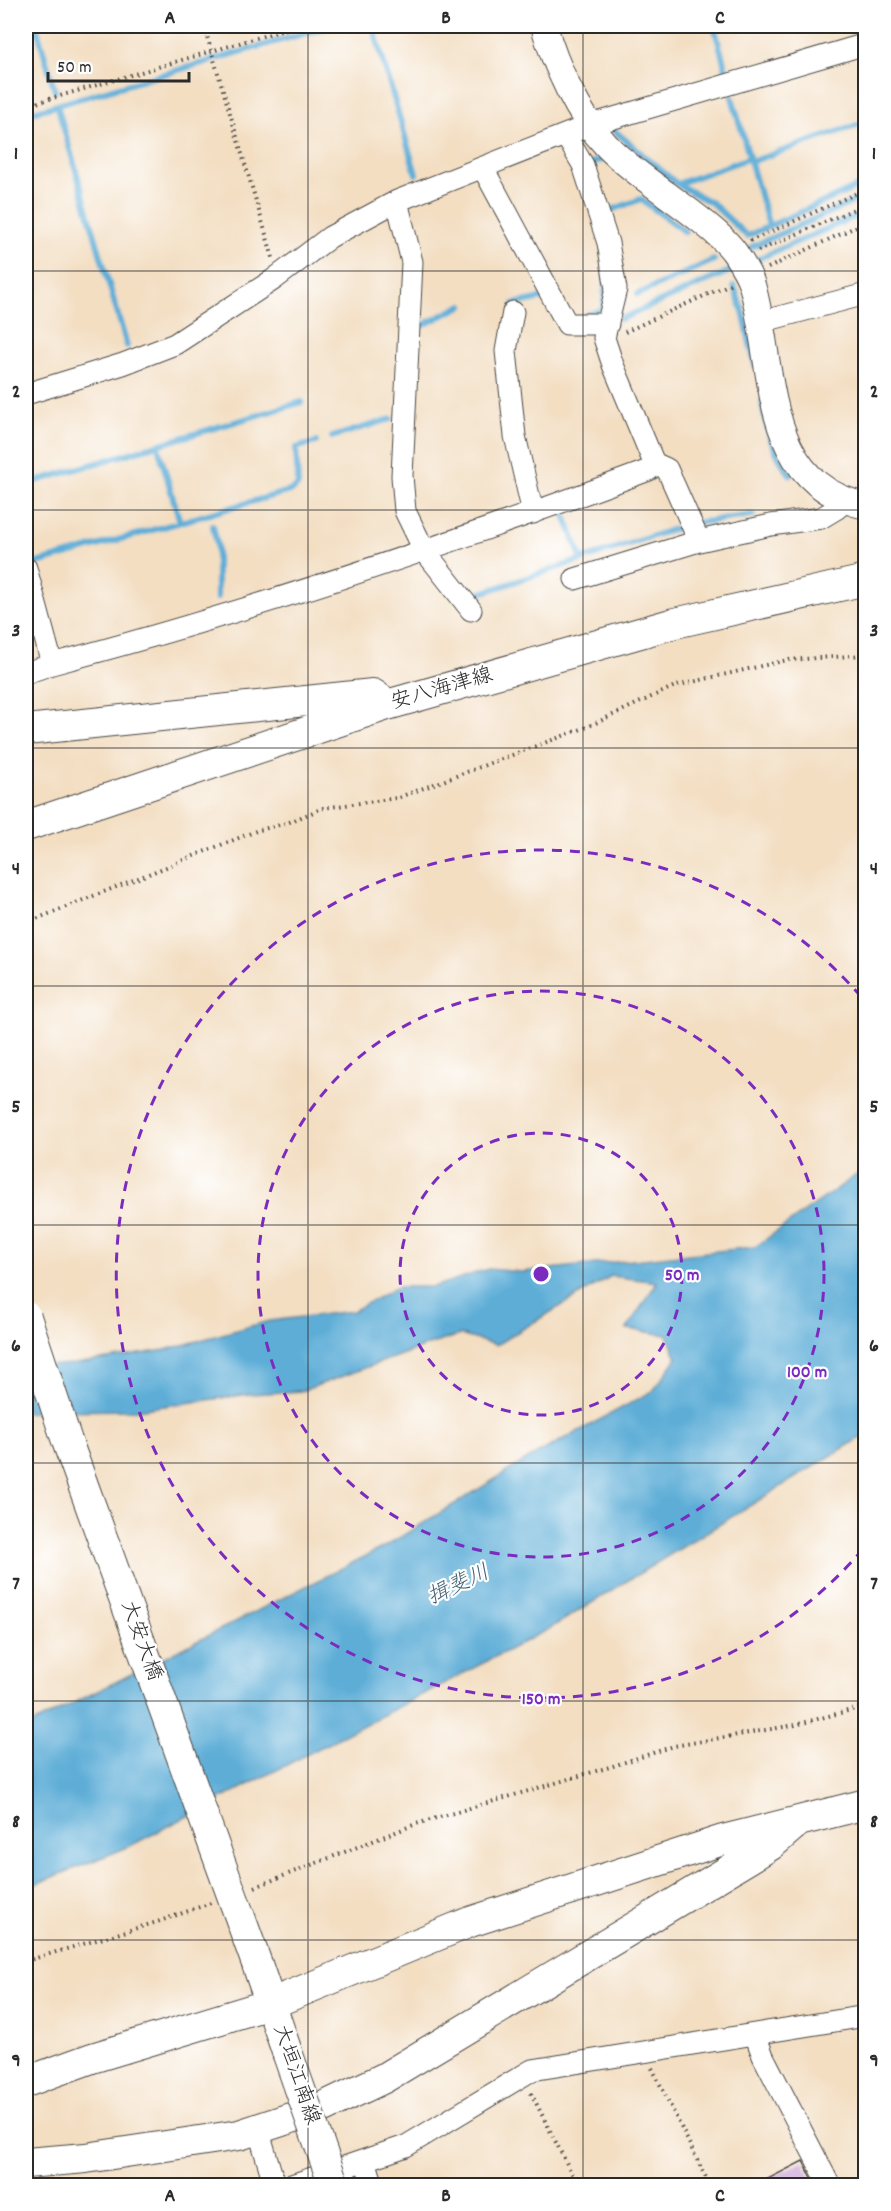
<svg xmlns="http://www.w3.org/2000/svg" width="891" height="2211" font-family="Dekko,'Klee One',sans-serif">
  <rect width="100%" height="100%" fill="#fff"/>
  <filter id="ink" filterUnits="userSpaceOnUse"><feTurbulence type="fractalNoise" baseFrequency=".0167" numOctaves="2"/><feDisplacementMap in="SourceGraphic" scale="12" xChannelSelector="R" yChannelSelector="G"/><feConvolveMatrix kernelMatrix="1 2 1 2 8 2 1 2 1" color-interpolation-filters="sRGB"/></filter>
  <filter id="wash" filterUnits="userSpaceOnUse"><feTurbulence type="fractalNoise" baseFrequency=".008" numOctaves="4" result="noise"/><feDisplacementMap in="SourceGraphic" scale="24" xChannelSelector="R" yChannelSelector="G"/><feGaussianBlur stdDeviation="1.35" result="paint"/><feColorMatrix in="noise" values="0 0 0 0 0 0 0 0 0 0 0 0 0 0 0 0 0 1.4 0 .05"/><feComposite in="paint" operator="in"/></filter>
  <g filter="url(#wash)">
    <rect width="100%" height="100%" fill="#f3dec2"/>
    <path fill="#5dadd7" stroke="#446c81" stroke-width="1.5" d="M865 1169V1435L549 1629 128 1847 26 1888V1727L386 1546 531 1457 653 1391 677 1358 667 1335 627 1329 657 1282 611 1276 496 1345 460 1335 431 1344 302 1391 250 1394 136 1410 45 1411 26 1413V1367L75 1364 165 1350 269 1321 353 1311 398 1287H433L488 1269 522 1272 755 1247Z"/>
    <g fill="none" stroke-linecap="round" stroke-linejoin="round">
      <path stroke="#5dadd7" stroke-width="6" d="M36 26 55 91
        M373 26 416 174
        M714 26 728 77
        M732 97 769 226
        M57 105 127 346
        M26 114 330 26
        M614 130 677 184 712 203 747 236 866 183
        M750 162 866 122
        M593 168 591 163 605 159
        M677 184 749 158
        M604 207 606 212 641 199 685 232
        M751 247 866 196
        M748 263 866 212
        M734 286 744 315 755 365
        M638 294 714 260
        M514 304 547 297
        M585 316 603 309 606 279
        M621 319 739 267
        M413 330 463 305
        M762 401C766 428 773 454 791 475
        M332 437 391 419
        M159 450 180 522
        M26 484 302 402
        M564 513 582 560
        M697 523 753 515
        M213 526 217 545V598
        M26 548 30 565 293 490 298 485 296 448 316 442
        M469 593 472 596 686 525
        M26 643 37 639"/>
    </g>
    <g id="blocks">
      <path fill="#c49cd6" d="M803 2161 814 2182 807 2186H754Z"/>
    </g>
  </g>
  <g filter="url(#ink)">
    <use href="#blocks" fill-opacity="0" stroke="#494642" stroke-width="1.5"/>
    <g fill="none" stroke-linecap="round" stroke-linejoin="round">
      <g stroke="#494642" stroke-width="23">
        <path id="minor" d="M566 136 583 165 608 243 616 289 604 338 613 365 654 463 667 469 699 541
          M483 168 567 324H608
          M397 201 412 262 402 476 405 511 424 550 471 610
          M513 312 506 351 515 436 533 513
          M760 322 866 294
          M26 394 123 364 175 344 273 280 330 237 397 201 590 125 866 44
          M26 568 52 664C254 611 453 543 649 470L654 463
          M575 579 699 541 771 525 821 518 836 509 846 501
          M26 673 52 664
          M755 2034 763 2056 830 2186
          M258 2129 275 2186
          M365 2160 373 2186
          M289 2186 406 2146 532 2070 866 2016"/>
      </g>
      <g stroke="#494642" stroke-width="28">
        <path id="tertiary" d="M544 26C555 65 578 115 606 145 624 164 646 179 666 194 685 208 722 234 735 253 741 262 749 274 752 285 776 366 759 483 866 506"/>
      </g>
      <g stroke="#494642" stroke-width="32">
        <path id="secondary" d="M26 730 373 694 383 701
          M26 826 387 705 675 623 866 580
          M257 1964 287 2052
          M26 2082 92 2058 270 2004 470 1922 723 1840 866 1804
          M26 2163 86 2158 239 2135 321 2108 384 2078 771 1845 793 1826"/>
      </g>
      <path stroke="#494642" stroke-width="4" stroke-dasharray="1.5 4.5" stroke-linecap="butt" d="M204 26 273 258
        M26 106 297 26
        M750 241 866 189
        M758 251 866 204
        M768 268 866 222
        M625 332 730 284
        M26 923 256 831 287 823 323 808 397 798 587 727 675 686 787 660 866 655
        M255 1887 416 1824 613 1766 674 1746 795 1725 866 1706
        M26 1961 157 1922 211 1903
        M652 2068 710 2186
        M531 2093 578 2186"/>
      <use href="#minor" stroke="#fff" stroke-width="21"/>
      <use href="#tertiary" stroke="#fff" stroke-width="26"/>
      <use href="#secondary" stroke="#fff" stroke-width="30"/>
      <g stroke="#494642" stroke-width="32" stroke-linecap="butt">
        <path id="secondary-bridge" d="M26 1317 67 1441 257 1964
          M287 2052 334 2186"/>
      </g>
      <use href="#secondary-bridge" stroke="#fff" stroke-width="30"/>
    </g>
  </g>
  <path fill="none" stroke="#2b2b2b" stroke-width="1.5" stroke-opacity="0.55" d="M308 26V2186M583 26V2186M26 271H866M26 510H866M26 748H866M26 986H866M26 1225H866M26 1463H866M26 1701H866M26 1940H866"/>
  <g fill="none" stroke="#7b2cbf" stroke-width="3" stroke-dasharray="10 8">
    <circle cx="541" cy="1274" r="141"/>
    <circle cx="541" cy="1274" r="283"/>
    <path d="M863 1549A424 424 0 1 1 863 999"/>
  </g>
  <g text-anchor="middle" dominant-baseline="central" stroke-width="4.5" stroke-linejoin="round" paint-order="stroke">
    <g font-size="21" fill="#2b2b2b" stroke="#fff">
      <text transform="translate(442 690) rotate(-16)">安八海津線</text>
      <text transform="translate(140 1641) rotate(70)">大安大橋</text>
      <text transform="translate(295 2075) rotate(71)">大垣江南線</text>
    </g>
    <g font-size="22" font-style="italic" fill="#3f5f70" stroke="#fff">
      <text transform="translate(459 1586) rotate(-25)">揖斐川</text>
    </g>
  </g>
  <circle cx="541" cy="1274" r="9" fill="#7b2cbf" stroke="#fff" stroke-width="3"/>
  <g font-size="18" text-anchor="middle" font-weight="bold" fill="#7b2cbf" stroke="#fff" stroke-width="4.5" stroke-linejoin="round" paint-order="stroke">
    <text x="682" y="1280">50 m</text>
    <text x="807" y="1377">100 m</text>
    <text x="541" y="1704">150 m</text>
  </g>
  <rect width="891" height="2211" fill="none" stroke="#fff" stroke-width="66"/>
  <path d="M48 72v9h141v-9" fill="none" stroke="#2b2b2b" stroke-width="3"/>
  <text x="57" y="72" font-size="18" fill="#2b2b2b" stroke="#ffffff" stroke-width="4.5" paint-order="stroke">50 m</text>
  <rect x="33" y="33" width="825" height="2145" fill="none" stroke="#2b2b2b" stroke-width="2"/>
  <g font-size="20" text-anchor="middle" font-weight="bold" fill="#2b2b2b">
    <text x="170" y="23">A</text>
    <text x="446" y="23">B</text>
    <text x="720" y="23">C</text>
    <text x="16" y="159">1</text>
    <text x="874" y="159">1</text>
    <text x="16" y="397">2</text>
    <text x="874" y="397">2</text>
    <text x="16" y="636">3</text>
    <text x="874" y="636">3</text>
    <text x="16" y="874">4</text>
    <text x="874" y="874">4</text>
    <text x="16" y="1112">5</text>
    <text x="874" y="1112">5</text>
    <text x="16" y="1351">6</text>
    <text x="874" y="1351">6</text>
    <text x="16" y="1589">7</text>
    <text x="874" y="1589">7</text>
    <text x="16" y="1827">8</text>
    <text x="874" y="1827">8</text>
    <text x="16" y="2066">9</text>
    <text x="874" y="2066">9</text>
    <text x="170" y="2201">A</text>
    <text x="446" y="2201">B</text>
    <text x="720" y="2201">C</text>
  </g>
</svg>
